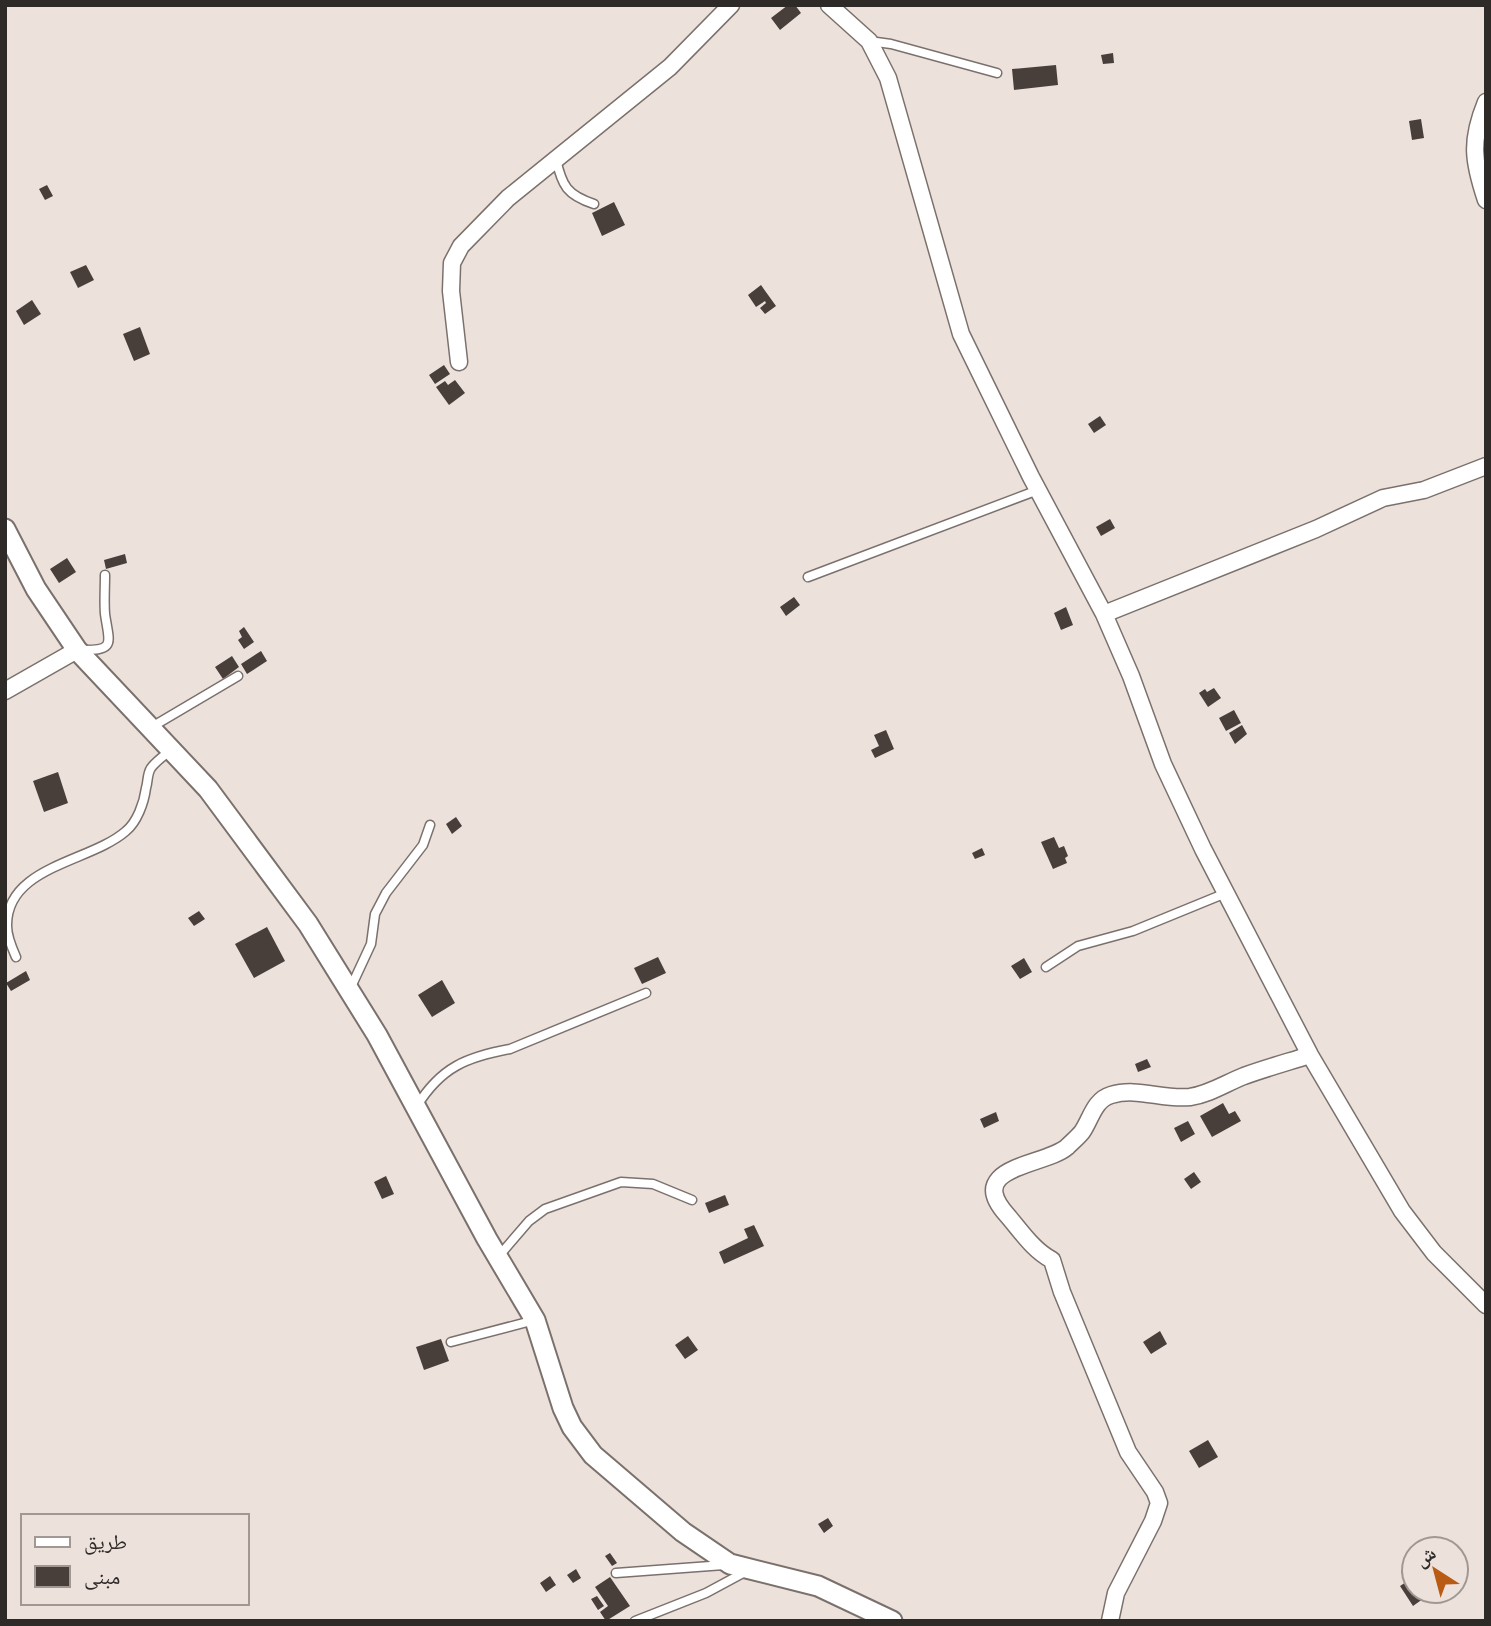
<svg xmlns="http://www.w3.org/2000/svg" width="1491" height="1626" font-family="Overpass,'Noto Naskh Arabic',sans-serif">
  <rect width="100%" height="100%" fill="#ede1dc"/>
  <path fill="#483f3b" d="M788 5H795L801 13 780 30 771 18Z
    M1113 53 1114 63 1103 64 1101 55Z
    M1056 65 1058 85 1014 90 1012 69Z
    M1421 119 1424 138 1412 140 1409 121Z
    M47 185 53 196 45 200 39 189Z
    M614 202 625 225 602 236 592 213Z
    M86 265 94 280 78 288 70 272Z
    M761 285 776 306 765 314 760 308 766 303 765 301 756 307 748 295Z
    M32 300 41 314 24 325 16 311Z
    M140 327 150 354 134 361 123 334Z
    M444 365 450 374 435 384 429 375Z
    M455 380 465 393 449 405 436 387 445 381 448 385Z
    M1100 416 1106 425 1094 433 1088 424Z
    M1110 519 1115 528 1101 536 1096 527Z
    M125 554 127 563 106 569 104 560Z
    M67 558 76 572 59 583 50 569Z
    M794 597 800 605 786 616 780 607Z
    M1066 607 1073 625 1061 630 1054 613Z
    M244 627 254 642 244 649 238 640 242 637 239 631Z
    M261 651 267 661 247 674 241 664Z
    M232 656 239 667 223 679 215 667Z
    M1214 688 1221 698 1208 707 1199 693 1205 689 1207 692Z
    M1234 710 1241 723 1226 731 1219 718Z
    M1242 725 1247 734 1235 744 1229 733Z
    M886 730 894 749 875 758 871 750 879 746 874 735Z
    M58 772 68 803 44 812 33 781Z
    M456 817 462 826 452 834 446 824Z
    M1054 837 1059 848 1064 846 1068 856 1065 858 1067 863 1053 869 1041 842Z
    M982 848 985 855 975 859 972 853Z
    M199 911 205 919 194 926 188 918Z
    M267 927 285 961 254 978 235 944Z
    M658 957 666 973 642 984 634 968Z
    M1024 958 1032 972 1020 979 1011 966Z
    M26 971 30 980 11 991 6 983Z
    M442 980 455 1003 432 1017 418 995Z
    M1147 1059 1151 1067 1138 1072 1135 1064Z
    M1223 1103 1229 1114 1235 1111 1241 1121 1212 1137 1200 1116Z
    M996 1112 999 1121 984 1128 980 1119Z
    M1188 1121 1195 1134 1181 1142 1174 1128Z
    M1194 1172 1201 1182 1191 1189 1184 1179Z
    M386 1176 394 1194 382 1199 374 1182Z
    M725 1195 729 1205 709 1213 705 1203Z
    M754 1225 764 1246 724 1264 719 1252 748 1238 744 1229Z
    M1160 1331 1167 1344 1151 1354 1143 1342Z
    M688 1336 698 1350 685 1359 675 1345Z
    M441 1339 449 1361 424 1370 416 1347Z
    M1208 1440 1218 1457 1199 1468 1189 1451Z
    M828 1518 833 1526 824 1533 818 1524Z
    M610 1553 617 1563 612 1566 605 1556Z
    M576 1569 581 1578 573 1583 567 1575Z
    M550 1576 556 1585 546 1592 540 1583Z
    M610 1577 630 1606 606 1621 600 1612 608 1606 595 1587Z
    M1414 1577V1591H1423L1427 1596 1413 1606 1400 1586Z
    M597 1596 604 1606 598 1610 591 1599Z"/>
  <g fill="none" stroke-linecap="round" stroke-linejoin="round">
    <g stroke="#7b716c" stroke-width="11">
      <path id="service" d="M869 41 891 44 997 73
        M556 159C562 186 567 195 594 204
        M808 577 1038 490
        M80 650C117 651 109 643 105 614 104 602 105 588 105 575
        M150 728 238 676
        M16 957C12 948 7 937 7 926 6 866 91 862 126 831 137 822 144 803 146 788 148 782 147 774 151 768 156 761 165 755 171 750
        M1046 967 1078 946 1133 931 1226 893
        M351 987 371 944 375 914 386 893 423 845 430 825
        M417 1106C441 1067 467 1057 510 1049L646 993
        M498 1257 529 1221 545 1209 621 1182 653 1184 692 1200
        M451 1342 535 1320
        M616 1573 724 1565
        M635 1621 706 1593 745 1572"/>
    </g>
    <g stroke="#7b716c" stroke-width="19">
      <path id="minor" d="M829 5 869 41 888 78 961 334 1031 477 1104 614 1131 676 1163 764 1203 849 1310 1055 1402 1211 1434 1253 1486 1305
        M1486 102C1470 141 1473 161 1486 200
        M459 362 451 291 452 263 461 246 508 198 670 67 731 5
        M1104 614 1316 529 1383 498 1424 490 1486 466
        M5 691 77 650
        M1110 1621 1116 1593 1153 1521 1159 1503 1155 1492 1128 1452 1062 1292 1052 1260C1033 1250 1021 1231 1007 1215 963 1166 1045 1166 1067 1147 1072 1142 1078 1137 1082 1132 1091 1119 1094 1100 1111 1095 1138 1087 1162 1100 1190 1097 1210 1094 1226 1083 1244 1076 1266 1068 1288 1062 1310 1055"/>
    </g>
    <g stroke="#7b716c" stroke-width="23">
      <path id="tertiary" d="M5 529 36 589 77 650 208 789 308 924 377 1035 487 1239 535 1320 563 1408 572 1427 593 1455 683 1532 730 1564 818 1586 892 1621"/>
    </g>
    <use href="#service" stroke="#fff" stroke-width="8"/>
    <use href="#minor" stroke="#fff" stroke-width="16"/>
    <use href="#tertiary" stroke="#fff" stroke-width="19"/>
  </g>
  <rect width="1491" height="1626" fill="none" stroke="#2e2a28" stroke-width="14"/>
  <rect x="21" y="1514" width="228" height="91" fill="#ede1dc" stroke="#a19894" stroke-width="2"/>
  <rect x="35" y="1537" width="35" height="10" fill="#ffffff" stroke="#a19894" stroke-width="2"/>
  <text x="84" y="1549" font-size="21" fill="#2e2a28">طريق</text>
  <rect x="35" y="1566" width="35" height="21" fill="#483f3b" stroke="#a19894" stroke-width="2"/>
  <text x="84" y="1584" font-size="21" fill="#2e2a28">مبنى</text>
  <g transform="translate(1435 1570) rotate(324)"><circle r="33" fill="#ede1dc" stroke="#a19894" stroke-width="2"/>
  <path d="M0-5L12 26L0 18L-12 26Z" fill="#ba5b14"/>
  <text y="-10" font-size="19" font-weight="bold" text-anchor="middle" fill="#2e2a28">ش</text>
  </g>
</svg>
